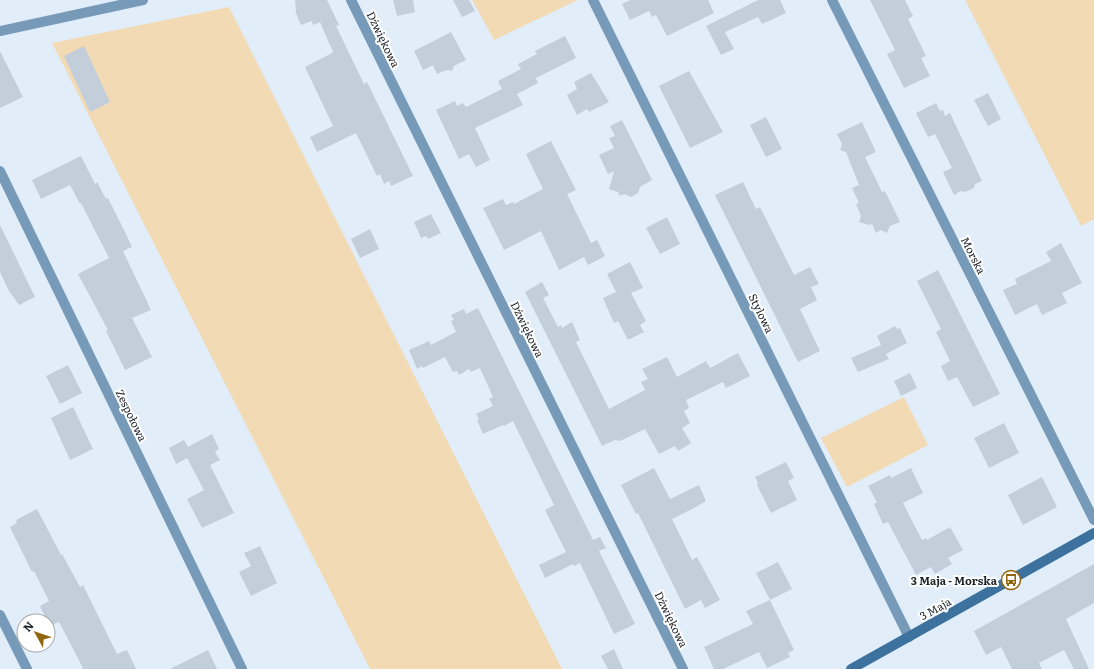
<svg xmlns="http://www.w3.org/2000/svg" width="1094" height="669" font-family="Literata,serif">
  <rect width="100%" height="100%" fill="#e1eefa"/>
  <path fill="#f1dab4" d="M472 0H578L494 40Z
    M965 0H1094V219L1081 226Z
    M229 7 562 669H370L52 43Z
    M904 397 928 445 847 487 821 438Z"/>
  <path fill="#c2ceda" d="M295 0H327L339 25 336 26 351 57 364 84 367 82 413 176 391 186 389 181 384 184 380 174 377 176 356 133 317 152 310 137 333 126 305 67 332 53 333 52 320 22 313 25 312 21 301 25 296 13Z
    M393 0H413L415 12 397 16Z
    M453 0H469L475 11 462 17Z
    M630 0H708L714 13 667 36 656 15 652 17 649 11 630 20 622 4Z
    M758 0H780L786 13 762 24 758 17 725 32 734 49 721 55 706 26Z
    M870 0H905L913 16 908 19 926 56 921 58 930 76 904 88 887 54 895 50Z
    M451 32 466 60 454 66 452 71 446 70 437 74 433 65 423 70 414 51Z
    M565 36 576 58 536 78 538 83 517 94 523 105 475 128 490 160 476 167 469 154 459 159 436 110 455 101 457 106 463 103 466 107 502 89 498 81 521 69 518 64 537 54 535 51Z
    M84 46 110 102 90 112 64 56Z
    M0 51 23 97 0 108Z
    M689 71 723 132 690 148 659 86Z
    M591 73 609 102 589 112 587 109 577 115 567 95 577 89 574 82Z
    M988 93 1001 119 988 126 974 100Z
    M936 103 940 111 943 110 945 116 950 113 982 181 975 184 974 188 965 192 961 191 954 195 943 172 952 168 935 134 928 137 916 113Z
    M766 117 782 149 766 157 750 125Z
    M622 120 652 180 640 187 638 193 631 197 624 194 620 196 618 192 609 189 614 171 608 174 599 155 614 148 609 138 615 136 610 126Z
    M862 122 876 152 865 157 882 192 885 191 900 222 890 226 887 233 881 230 876 233 872 224 869 225 859 222 861 216 856 204 859 203 852 188 859 185 846 152 840 150 842 144 837 134Z
    M551 141 576 190 567 194 591 243 597 240 605 256 588 265 584 257 559 270 541 231 504 250 483 208 503 199 506 205 513 202 514 204 543 189 526 154Z
    M81 156 95 184 97 182 106 199 108 198 126 234 132 247 123 251 151 310 132 318 152 357 125 370 106 331 108 330 78 274 109 258 81 203 80 204 70 185 41 199 32 180Z
    M743 182 756 209 760 207 794 275 810 267 819 284 811 287 817 300 800 309 820 351 798 362 715 195Z
    M431 214 441 233 428 239 426 236 421 238 414 222Z
    M667 217 680 244 660 254 646 228Z
    M0 225 35 297 19 305 9 291 0 272Z
    M370 229 379 249 360 258 351 239Z
    M1061 243 1082 283 1062 293 1067 303 1042 315 1037 304 1015 315 1003 290 1017 284 1015 279 1051 261 1046 252Z
    M630 262 643 288 631 293 646 321 640 325 644 332 628 340 618 321 614 323 603 298 616 292 607 274Z
    M938 270 1000 394 973 407 957 377 948 381 941 366 950 361 936 332 941 329 917 281Z
    M542 282 549 295 543 298 558 327 561 325 562 328 572 322 580 340 576 342 609 409 645 390 641 382 648 379 642 369 667 357 677 377 706 361 710 368 738 353 750 376 726 388 723 382 686 400 689 408 684 411 690 423 682 428 691 443 678 451 675 446 659 454 645 429 620 441 615 440 602 446 525 292Z
    M478 308 593 540 600 537 606 548 599 551 635 624 614 634 580 563 574 566 573 564 545 578 539 565 566 552 545 510 554 505 513 421 504 426 503 425 483 434 477 420H479L476 414 493 406 489 399 493 397 480 368 471 372 469 369 459 375 457 371 453 372 445 357 423 368 422 366 417 369 409 350 429 341 431 345 456 332 451 321 454 320 451 315 464 309 466 314Z
    M895 326 897 329 900 328 907 343 886 354 889 359 858 372 851 358 881 345 877 336Z
    M68 365 82 393 60 404 46 376Z
    M910 373 917 388 901 396 894 381Z
    M73 407 93 449 70 460 51 418Z
    M1004 423 1019 453 989 468 974 438Z
    M212 434 219 449 215 452 220 460 210 465 234 513 202 528 187 499 204 490 187 458 176 464 169 448 184 440 188 447Z
    M786 462 794 478 788 481 797 500 771 513 757 485 758 483 755 477Z
    M654 468 670 499 699 485 706 501 696 507 672 519 692 560 697 557 720 600 705 608 701 600 685 609 638 513 636 514 621 485Z
    M911 468 923 493 903 503 922 540 926 538 927 540 950 527 963 550 948 558 952 564 935 574 931 567 916 575 888 522 883 524 874 504 877 502 868 486 890 475 891 478Z
    M1042 477 1057 507 1023 525 1008 495Z
    M37 509 61 555 62 554 80 587 83 585 117 654 127 650 136 669H82L83 668 59 622 49 626 48 621H47L40 606 49 601 34 571 32 572 10 527 17 523 16 520Z
    M260 546 277 583 251 596 239 572 251 566 244 553Z
    M778 562 792 589 770 600 756 573Z
    M1094 564V603L1066 619 1089 669H1074L1064 650 1039 663 1042 669H1012L1001 647 986 655 974 631Z
    M770 600 794 650 788 653 790 657 767 668 759 652 723 669H714L704 647 753 624 746 611Z
    M614 649 623 669H608L601 656Z
    M208 650 217 669H170Z"/>
  <g fill="none" stroke-linecap="round" stroke-linejoin="round">
    <path stroke="#789ab9" stroke-width="10" d="M351 0 683 669
      M593 0C699 212 802 425 909 637
      M832 0 1094 520
      M0 31 143 0
      M0 171 242 669
      M0 615 27 669"/>
    <path stroke="#3d729e" stroke-width="10" d="M851 669 1094 533"/>
  </g>
  <defs>
    <g id="bus-ring" transform="scale(1)"><circle r="9.5" fill="#fff" stroke="#90670e" stroke-width="1.5"/><path d="M-5-6H5V4H4V6H2V4H-2V6H-4V4H-5ZM-3.5-4V0h7V-4ZM-3.5 1.2v1.5H-2V1.2ZM2 1.2v1.5H3.5V1.2Z" fill="#90670e"/></g>
  </defs>
  <g fill-rule="evenodd">
    <use href="#bus-ring" x="1011" y="580"/>
  </g>
  <g text-anchor="middle" dominant-baseline="central" stroke-width="4" stroke-linejoin="round" paint-order="stroke">
    <g font-size="11" fill="#1e2327" stroke="#fff">
      <text transform="translate(384 39) rotate(64)">Dźwiękowa</text>
      <text transform="translate(974 255) rotate(63)">Morska</text>
      <text transform="translate(762 313) rotate(64)">Stylowa</text>
      <text transform="translate(528 329) rotate(64)">Dźwiękowa</text>
      <text transform="translate(132 415) rotate(64)">Zespołowa</text>
      <text transform="translate(935 608) rotate(-29)">3 Maja</text>
      <text transform="translate(672 619) rotate(64)">Dźwiękowa</text>
    </g>
    <g font-size="11" font-weight="bold" fill="#1e2327" stroke="#fff" text-anchor="end">
      <text x="997" y="580">3 Maja - Morska</text>
    </g>
  </g>
  <g transform="translate(36 633) rotate(310)"><circle r="19" fill="#ffffff" stroke="#a5a7a9"/>
  <path d="M0-3L7 15L0 10L-7 15Z" fill="#90670e"/>
  <text y="-6" font-size="11" font-weight="bold" text-anchor="middle" fill="#1e2327">N</text>
  </g>
</svg>
